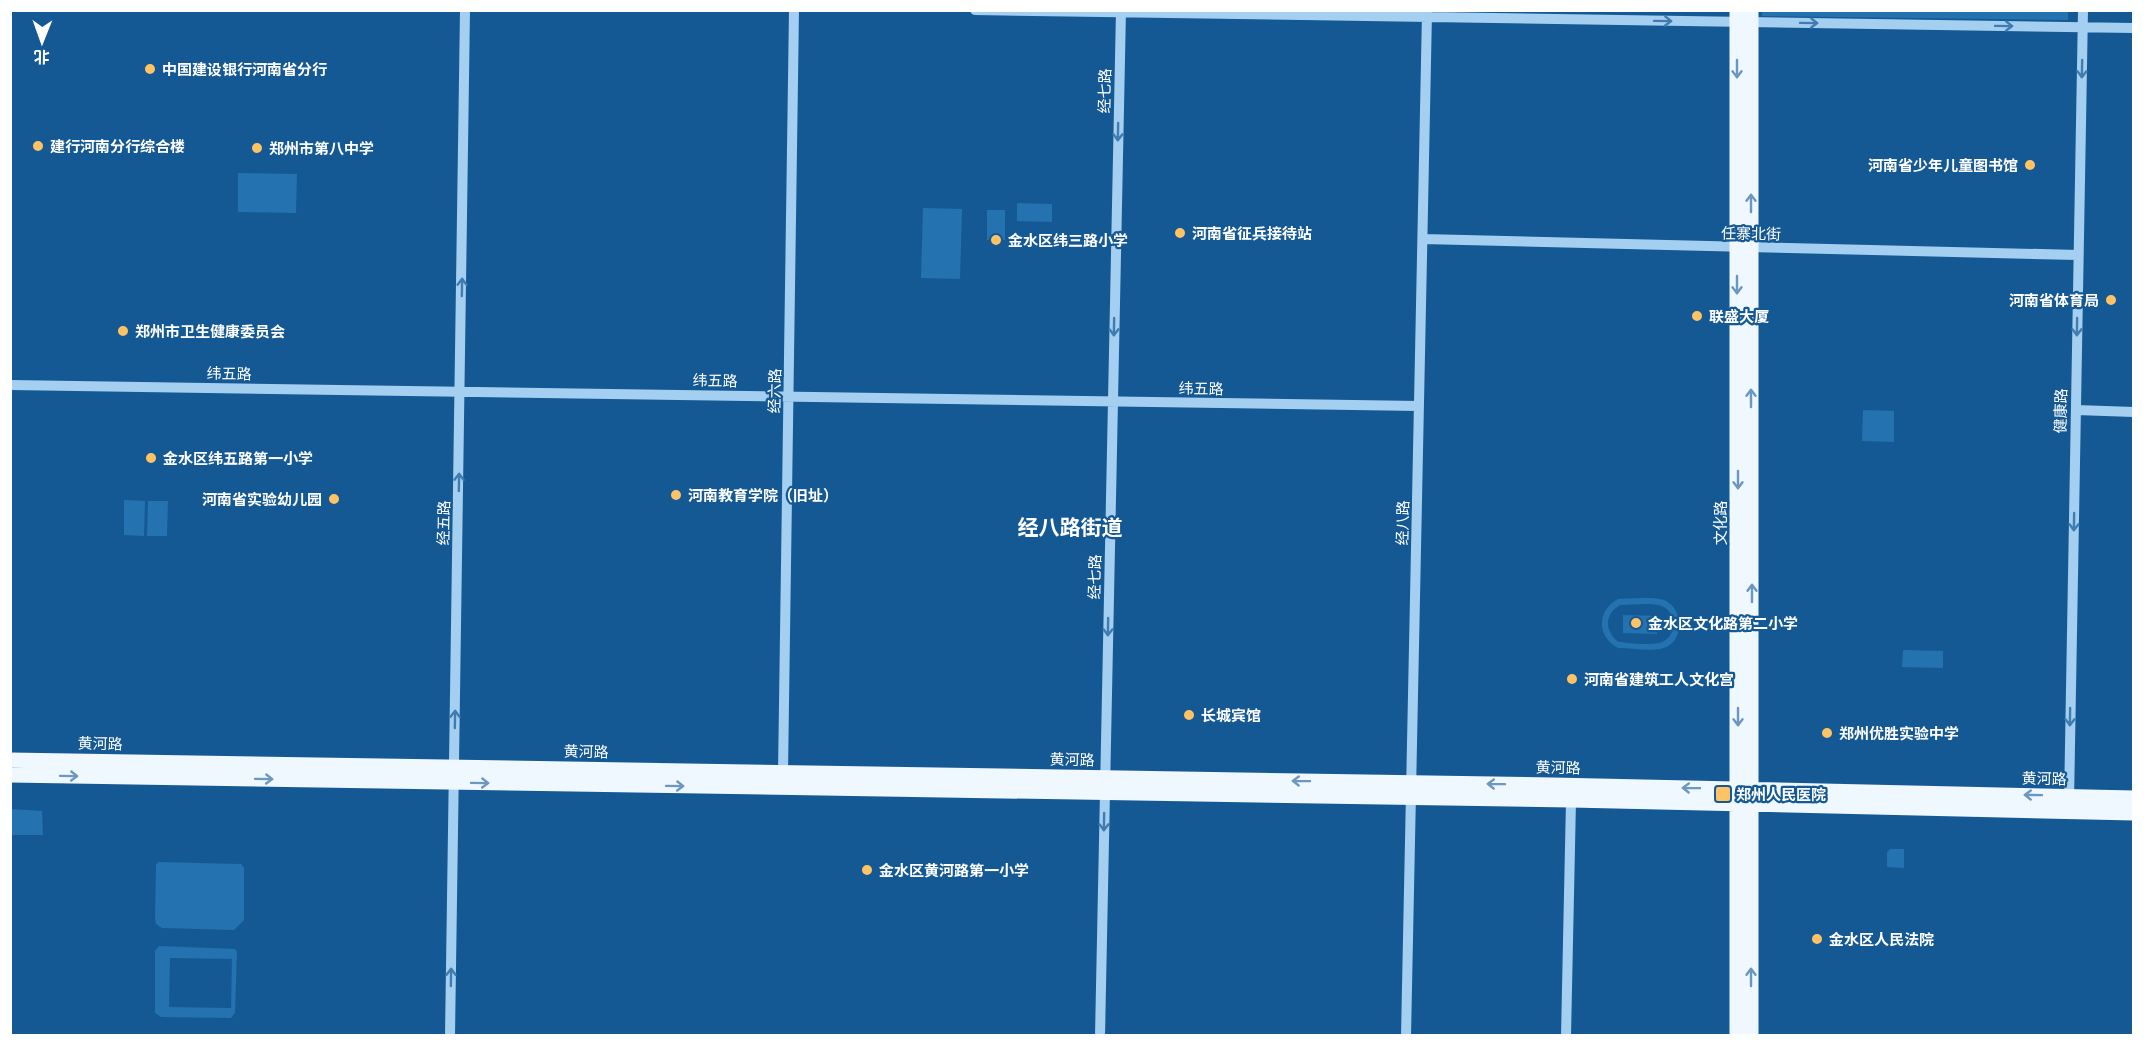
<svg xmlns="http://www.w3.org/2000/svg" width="2144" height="1046" font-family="Commissioner,'Noto Sans SC',sans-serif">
  <rect width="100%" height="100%" fill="#155994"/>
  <path fill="#2472b0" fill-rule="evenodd" d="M1762 10H2068V20L1762 16Z
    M238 173 297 174 296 213 238 212Z
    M1017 203 1052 204V222L1017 221Z
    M923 208 962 209 960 279 921 278Z
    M987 210H1005V240H987Z
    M1863 410 1894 411V442L1862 441Z
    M124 500 145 501 144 536 124 535Z
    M148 501H168L167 536H147Z
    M1618 599C1630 599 1656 596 1666 601 1685 611 1684 645 1660 649 1647 651 1631 648 1618 648 1596 636 1597 610 1618 599ZM1620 605C1632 605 1651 602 1662 606 1678 613 1677 639 1659 643 1647 645 1628 644 1617 641 1604 629 1605 614 1620 605Z
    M1623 615 1658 616 1657 634 1623 633Z
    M1903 650 1943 651V668L1902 667Z
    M11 809 42 811 43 835H11Z
    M1890 849H1904V868L1887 867V852Z
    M158 862 241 864 244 868V920L234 930 162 928 156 924 155 919 156 865Z
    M159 946 235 949 237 952 235 1013 231 1018 161 1017 155 1013V951ZM170 958 232 959 231 1008 169 1007Z"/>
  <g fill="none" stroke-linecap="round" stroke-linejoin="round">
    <path stroke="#a5cff1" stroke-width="10" d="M975 10 2134 28
      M1423 239 2078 255
      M10 385 1419 406
      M2076 410 2134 412
      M783 773 794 10
      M2069 802 2083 10
      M450 1036 465 10
      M1100 1036 1121 10
      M1406 1036 1427 13
      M1566 1036 1571 800"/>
    <path stroke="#eff7ff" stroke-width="15" d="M1737 10V1036
      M1751 10V1036
      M10 760 1553 785 2134 798
      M10 775 1571 800 2134 813"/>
  </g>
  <defs><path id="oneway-shaft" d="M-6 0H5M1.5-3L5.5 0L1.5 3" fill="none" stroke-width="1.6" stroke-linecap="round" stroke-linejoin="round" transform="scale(1.5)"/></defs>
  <g stroke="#407cb0">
    <use href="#oneway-shaft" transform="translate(1663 21) rotate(1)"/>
    <use href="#oneway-shaft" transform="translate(1809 23) rotate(1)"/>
    <use href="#oneway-shaft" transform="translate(2004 26) rotate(1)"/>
    <use href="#oneway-shaft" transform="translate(2082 69) rotate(91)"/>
    <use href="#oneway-shaft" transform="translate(1118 132) rotate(91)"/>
    <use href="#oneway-shaft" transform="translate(462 287) rotate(-89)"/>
    <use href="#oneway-shaft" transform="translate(1114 327) rotate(91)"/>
    <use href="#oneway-shaft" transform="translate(2077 327) rotate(91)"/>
    <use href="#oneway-shaft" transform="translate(459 482) rotate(-89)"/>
    <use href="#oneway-shaft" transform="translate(2074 522) rotate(91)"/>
    <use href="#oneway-shaft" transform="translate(1108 627) rotate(91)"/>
    <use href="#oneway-shaft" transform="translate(2070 717) rotate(91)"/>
    <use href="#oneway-shaft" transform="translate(455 719) rotate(-89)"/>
    <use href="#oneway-shaft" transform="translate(1104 822) rotate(91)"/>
    <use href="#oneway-shaft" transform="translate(451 977) rotate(-89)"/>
  </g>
  <g stroke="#6c98bf">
    <use href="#oneway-shaft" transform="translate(1737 69) rotate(90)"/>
    <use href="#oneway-shaft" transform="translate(1751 203) rotate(-90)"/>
    <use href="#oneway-shaft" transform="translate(1737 285) rotate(90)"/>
    <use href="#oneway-shaft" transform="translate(1751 398) rotate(-90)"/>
    <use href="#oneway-shaft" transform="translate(1738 480) rotate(90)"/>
    <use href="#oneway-shaft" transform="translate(1752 593) rotate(-90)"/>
    <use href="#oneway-shaft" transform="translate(1738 717) rotate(90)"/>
    <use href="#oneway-shaft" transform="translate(69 776) rotate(1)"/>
    <use href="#oneway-shaft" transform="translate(264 779) rotate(1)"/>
    <use href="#oneway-shaft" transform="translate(1301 781) rotate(-179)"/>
    <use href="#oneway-shaft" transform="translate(480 783) rotate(1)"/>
    <use href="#oneway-shaft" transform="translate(1496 784) rotate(-179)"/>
    <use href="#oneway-shaft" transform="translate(675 786) rotate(1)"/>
    <use href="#oneway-shaft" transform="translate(1691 788) rotate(-179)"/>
    <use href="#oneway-shaft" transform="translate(2033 795) rotate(-179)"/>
    <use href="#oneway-shaft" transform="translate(1751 977) rotate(-90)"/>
  </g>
  <g fill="#ffc365" stroke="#155994" stroke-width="2">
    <circle cx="150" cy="69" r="6"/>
    <circle cx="38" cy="146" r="6"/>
    <circle cx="257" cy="148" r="6"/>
    <circle cx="2030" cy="165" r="6"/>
    <circle cx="1180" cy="233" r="6"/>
    <circle cx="996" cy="240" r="6"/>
    <circle cx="2111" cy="300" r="6"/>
    <circle cx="1697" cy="316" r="6"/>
    <circle cx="123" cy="331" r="6"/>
    <circle cx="151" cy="458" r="6"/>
    <circle cx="676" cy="495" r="6"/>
    <circle cx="334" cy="499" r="6"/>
    <circle cx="1636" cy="623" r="6"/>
    <circle cx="1572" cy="679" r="6"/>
    <circle cx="1189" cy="715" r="6"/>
    <circle cx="1827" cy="733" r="6"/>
    <rect x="1715" y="786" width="16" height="16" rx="3"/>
    <circle cx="867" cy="870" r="6"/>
    <circle cx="1817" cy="939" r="6"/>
  </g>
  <g text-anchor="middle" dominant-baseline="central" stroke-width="4.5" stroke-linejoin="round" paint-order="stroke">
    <g font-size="15" font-weight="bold" fill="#fff" stroke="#155994" text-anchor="start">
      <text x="162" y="69">中国建设银行河南省分行</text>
      <text x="50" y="146">建行河南分行综合楼</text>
      <text x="269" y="148">郑州市第八中学</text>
      <text x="2018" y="165" text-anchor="end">河南省少年儿童图书馆</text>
      <text x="1192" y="233">河南省征兵接待站</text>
      <text x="1008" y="240">金水区纬三路小学</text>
      <text x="2099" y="300" text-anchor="end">河南省体育局</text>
      <text x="1709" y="316">联盛大厦</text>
      <text x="135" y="331">郑州市卫生健康委员会</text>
      <text x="163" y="458">金水区纬五路第一小学</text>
      <text x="688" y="495">河南教育学院（旧址）</text>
      <text x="322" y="499" text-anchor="end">河南省实验幼儿园</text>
      <text x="1648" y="623">金水区文化路第二小学</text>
      <text x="1584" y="679">河南省建筑工人文化宫</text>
      <text x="1201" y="715">长城宾馆</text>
      <text x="1839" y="733">郑州优胜实验中学</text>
      <text x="1736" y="794">郑州人民医院</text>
      <text x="879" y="870">金水区黄河路第一小学</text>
      <text x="1829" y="939">金水区人民法院</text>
    </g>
    <g font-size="15" fill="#fff" stroke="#155994">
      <text transform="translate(1104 91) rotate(-89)">经七路</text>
      <text transform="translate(1751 233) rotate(1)">任寨北街</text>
      <text transform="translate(229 373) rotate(1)">纬五路</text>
      <text transform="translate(715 380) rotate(1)">纬五路</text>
      <text transform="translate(1201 388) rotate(1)">纬五路</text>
      <text transform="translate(774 391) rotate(-89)">经六路</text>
      <text transform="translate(2060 411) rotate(-89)">健康路</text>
      <text transform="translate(443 523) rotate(-89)">经五路</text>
      <text transform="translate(1402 523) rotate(-89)">经八路</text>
      <text transform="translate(1720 523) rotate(-90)">文化路</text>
      <text transform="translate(1094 577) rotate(-89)">经七路</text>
      <text transform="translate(100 743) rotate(1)">黄河路</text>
      <text transform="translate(586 751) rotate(1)">黄河路</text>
      <text transform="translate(1072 759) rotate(1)">黄河路</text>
      <text transform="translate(1558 767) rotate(1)">黄河路</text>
      <text transform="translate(2044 778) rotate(1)">黄河路</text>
    </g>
    <g font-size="21" font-weight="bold" fill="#fff" stroke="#155994">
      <text x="1070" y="526">经八路街道</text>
    </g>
  </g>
  <rect width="2144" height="1046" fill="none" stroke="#ffffff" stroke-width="24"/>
  <g transform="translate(42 42) rotate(181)" stroke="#155994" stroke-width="4.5" paint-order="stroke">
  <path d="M0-4.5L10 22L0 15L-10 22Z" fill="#ffffff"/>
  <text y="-9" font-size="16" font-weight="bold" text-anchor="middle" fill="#ffffff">北</text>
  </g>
</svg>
